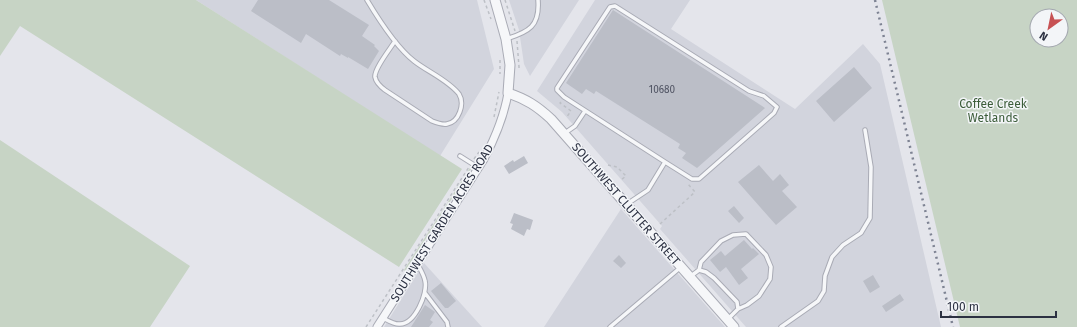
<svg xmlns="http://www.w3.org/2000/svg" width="1077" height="327" font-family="'Fira Sans',sans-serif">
  <rect width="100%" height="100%" fill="#e4e5eb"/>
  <path fill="#d2d4dd" d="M196 0H477L494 69 440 156Z
    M509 0H579L530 76 524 64 519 30Z
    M595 0H690L671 29 795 109 863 44 880 64 941 327H746L660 229 662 226 562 112 537 91Z
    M621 209 725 327H544Z
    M424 263 482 327H384Z"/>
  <path fill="#c7d4c5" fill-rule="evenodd" d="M0 0H196L462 169 399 267 20 26 0 56Z
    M882 0H1077V327H960ZM1037 16H1061V40H1037Z
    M0 140 190 266 150 327H0Z
    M470 168 471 169 405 271 404 270Z"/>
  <path fill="#bbbec7" d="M258 0H329L369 25 362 36 375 45 374 46 379 51 368 69 348 57V58L341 54 340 56 306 34 301 43 251 11Z
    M613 10 765 108 697 168 682 158 686 153 678 148 680 144 596 91 594 94 586 89 582 94 566 83Z
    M854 67 872 88 834 122 816 101Z
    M524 156 528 163 509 174 504 166 513 160 514 162Z
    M759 165 773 181 780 174 789 185 782 191 797 207 776 225 738 182Z
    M734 206 744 218 739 223 728 211Z
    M514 213 533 220 530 230 527 229 524 236 511 229 513 224 510 223Z
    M744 240 752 249 753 248 759 254 741 269 748 278 739 285 726 267 720 272 710 260 721 251 725 256Z
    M619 255 626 263 621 268 613 261Z
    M873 275 880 287 870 293 863 281Z
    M441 283 456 301 448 308H445L431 291Z
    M900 294 904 300 886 312 882 306Z
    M425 305 435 312 430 320 433 322 429 327H411Z"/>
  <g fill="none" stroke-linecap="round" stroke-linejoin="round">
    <g stroke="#a9abb5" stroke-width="5.5">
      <path id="service" d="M367 0C379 20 396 47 414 61 428 72 448 80 459 94 465 104 459 122 447 124 442 125 437 123 432 121L385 90C381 87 376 83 375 77 374 69 390 49 395 41
        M506 39C529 32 540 26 538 0
        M565 133 575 126 585 111
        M460 156 479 168
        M627 204 648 190 665 162 692 179H699L774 113 777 107 764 96 749 91 615 6 610 7 557 88V90L564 97 665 162
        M699 270 706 272 714 278 737 302 738 309
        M691 276 699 270 701 262 721 241 733 235 746 234 766 255 771 267 770 279 759 296 747 305 738 309 728 319
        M425 293 447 322 448 327
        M383 318C387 320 395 325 400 324 415 324 428 293 425 281 424 275 420 269 417 263
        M610 327 681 267
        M781 327 818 301 824 291 825 276 832 257 843 245 861 233 870 218 871 167 865 130"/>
    </g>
    <g stroke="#a9abb5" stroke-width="9">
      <path id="minor" d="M377 327 484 159C495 138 504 117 508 93"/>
    </g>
    <g stroke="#a9abb5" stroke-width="11">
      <path id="tertiary" d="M495 0 506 39 510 65 508 93C526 99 537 106 551 119L734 327"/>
    </g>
    <path stroke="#bdc0c6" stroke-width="1.5" stroke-dasharray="3 3" stroke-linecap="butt" d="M484 0 491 19
      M505 0 515 31
      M517 41 519 67V71
      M500 60V74
      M561 102 560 103 571 111 566 118
      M494 117 499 92
      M474 159 479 152
      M608 165 617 167 626 176 621 180
      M660 224 695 192 687 183
      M366 327 469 167"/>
    <use href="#service" stroke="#f6f7f9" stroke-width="3.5"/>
    <use href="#minor" stroke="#f6f7f9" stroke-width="7"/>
    <use href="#tertiary" stroke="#f6f7f9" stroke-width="9"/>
    <path stroke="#7e8393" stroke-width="2.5" stroke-dasharray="2 4" stroke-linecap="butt" d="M875 0 953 327"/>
  </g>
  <g text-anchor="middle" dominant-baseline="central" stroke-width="3" stroke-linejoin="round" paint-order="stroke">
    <g font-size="10" fill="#505463">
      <text x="662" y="90">10680</text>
    </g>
    <g font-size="12" fill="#3c5d3a" stroke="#f3f5f8">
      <text x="993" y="104">Coffee Creek<tspan x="993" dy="14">Wetlands</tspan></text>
    </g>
    <g font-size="12" fill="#2c3142" stroke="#f3f5f8">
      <text transform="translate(626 204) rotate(49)">SOUTHWEST CLUTTER STREET</text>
      <text transform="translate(442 223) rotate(-58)">SOUTHWEST GARDEN ACRES ROAD</text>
    </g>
  </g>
  <g transform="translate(1049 28) rotate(213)"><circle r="19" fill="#f3f5f8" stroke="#a3a7af"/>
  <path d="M0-3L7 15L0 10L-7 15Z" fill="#c75154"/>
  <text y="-6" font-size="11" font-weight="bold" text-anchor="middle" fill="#2c3142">N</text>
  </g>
  <path d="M941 311v6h115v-6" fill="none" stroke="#2c3142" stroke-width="2"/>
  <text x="947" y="311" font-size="12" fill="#2c3142" stroke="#f3f5f8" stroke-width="3" paint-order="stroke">100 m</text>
</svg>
